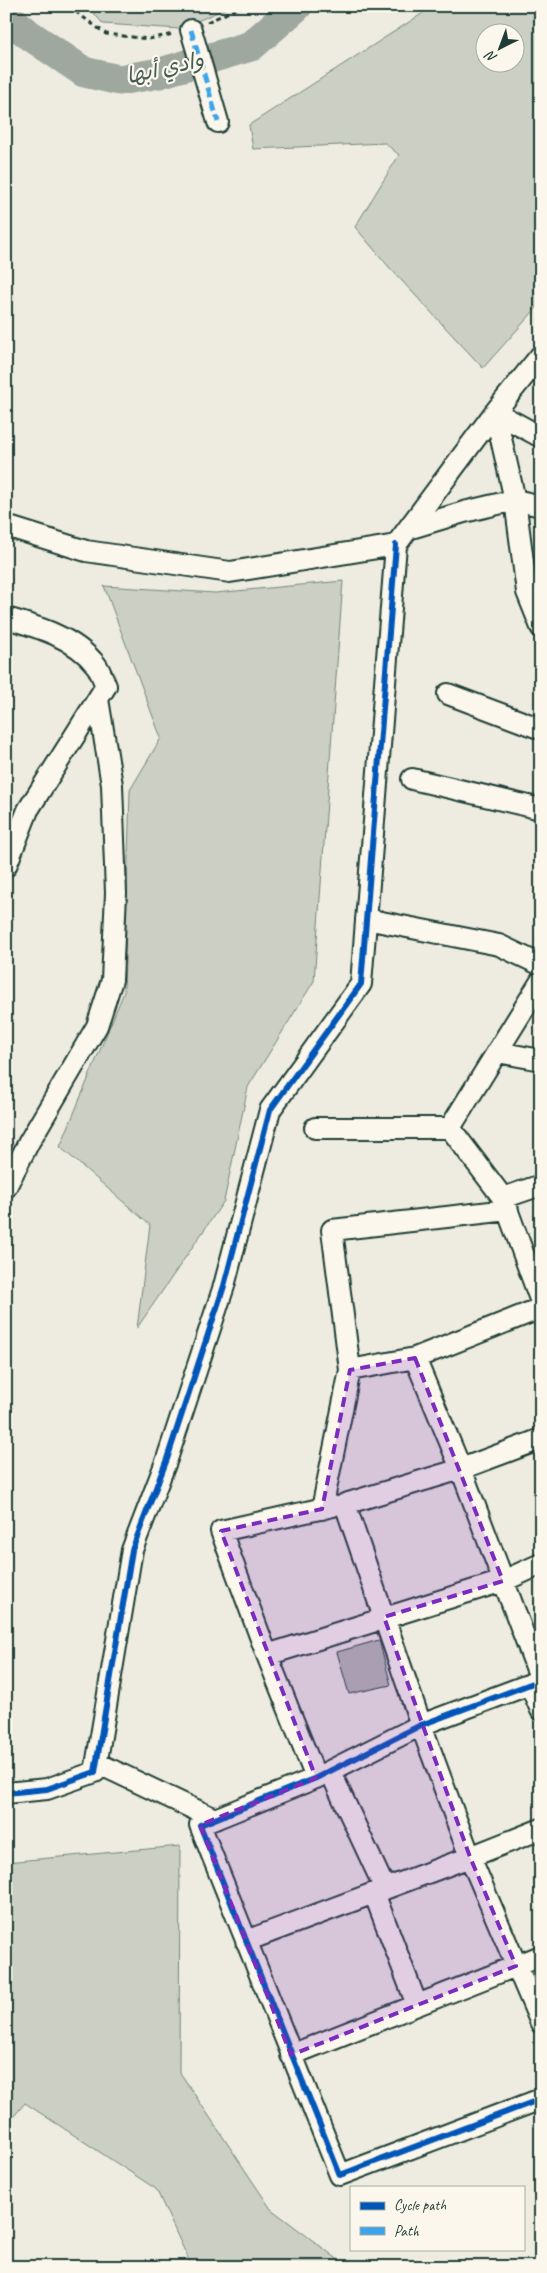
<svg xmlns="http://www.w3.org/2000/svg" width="547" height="2273" font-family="Caveat,'Playpen Sans Arabic',sans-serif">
  <rect width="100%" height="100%" fill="#eeece1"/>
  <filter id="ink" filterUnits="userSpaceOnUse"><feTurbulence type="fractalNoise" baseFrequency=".02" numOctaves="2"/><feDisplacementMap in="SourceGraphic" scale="10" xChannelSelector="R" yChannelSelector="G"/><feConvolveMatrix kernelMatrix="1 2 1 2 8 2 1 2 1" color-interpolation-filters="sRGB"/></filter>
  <g filter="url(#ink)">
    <path fill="#cbcfc4" stroke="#75867c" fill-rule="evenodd" d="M88 6H231L180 29 103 24Z
      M434 6H541V303L483 368 389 267 355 227 399 155 385 143 253 149 249 125ZM484 32H514V62H484Z
      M343 581 314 981 248 1087 224 1201 137 1328 150 1225 60 1147 124 992 130 790 161 738 104 586 215 593Z
      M180 1846 179 2071 271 2209 348 2267H192L156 2189 25 2103 9 2122 6 2119V1862Z"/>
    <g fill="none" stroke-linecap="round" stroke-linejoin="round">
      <path stroke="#9fa89f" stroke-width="31" d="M6 15 28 34 84 72 119 80 160 73 251 46 297 6"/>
    </g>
    <path fill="#b4bbb0" stroke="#1f3d34" d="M379 1640 391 1685 349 1694 337 1652Z"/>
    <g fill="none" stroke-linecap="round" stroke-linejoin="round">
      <g stroke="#1f3d34" stroke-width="24">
        <path id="street" d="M191 30 218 122
          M495 412 515 500 527 592 541 627
          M495 412 541 437
          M6 526 86 551 230 572 396 545 495 412 541 355
          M408 529 464 512 515 500 541 506
          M6 618C38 627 74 637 96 665 100 670 103 679 106 686L28 810 6 866
          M448 694 541 729
          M412 779 541 809
          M366 919 499 945 541 965
          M497 1052 541 1060
          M315 1128H450L541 981
          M450 1128 503 1198 541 1302
          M6 1187 29 1142 97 1026 112 980 116 893 112 785 98 699
          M503 1198 541 1185
          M415 1358 461 1469 541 1680
          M350 1370 415 1358 541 1308
          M541 1439 461 1469 345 1504 421 1725 470 1857 541 2023
          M322 1509 350 1370 332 1230 508 1210
          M267 1655 503 1581 541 1564
          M541 1680 421 1725 316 1778 200 1825 340 2175 541 2099
          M530 1684 541 1710
          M97 1763 215 1819
          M330 1771 385 1889
          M316 1778 267 1655 221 1531 333 1506
          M6 1793 47 1789 95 1772 132 1550 167 1459 224 1286 270 1110 361 984 396 545
          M374 1893 417 2005
          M246 1941 470 1857 541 1829
          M291 2055 541 1956"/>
      </g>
      <path stroke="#1f3d34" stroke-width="3" stroke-dasharray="5 4" stroke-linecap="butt" d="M68 6 106 34 149 39 173 34
        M207 22 243 6"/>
      <use href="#street" stroke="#fbf7ec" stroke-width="20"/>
      <path stroke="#3da4eb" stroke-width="5" stroke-dasharray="10 5" stroke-linecap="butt" d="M191 30 218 122"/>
      <g stroke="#fbf7ec" stroke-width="9">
        <path id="cycleway" d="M541 1680 421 1725 316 1778 200 1825 340 2175 541 2099
          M6 1793 47 1789 95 1772 132 1550 167 1459 224 1286 270 1110 361 984 396 545"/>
      </g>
      <use href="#cycleway" stroke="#0057b8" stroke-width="6"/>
    </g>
  </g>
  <path fill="#7b2cbf" fill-opacity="0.2" stroke="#7b2cbf" stroke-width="4" stroke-dasharray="10 6" stroke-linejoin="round" d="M415 1358 503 1581 384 1617 470 1857 516 1966 291 2055 200 1825 316 1778 221 1531 322 1509 350 1370Z"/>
  <g text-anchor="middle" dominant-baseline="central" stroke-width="4.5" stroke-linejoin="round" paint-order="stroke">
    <g font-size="22" font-style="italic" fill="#455d54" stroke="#fbf7ec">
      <text transform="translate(165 68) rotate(-13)">وادي أبها</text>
    </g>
  </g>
  <rect width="547" height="2273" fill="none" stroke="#fbf7ec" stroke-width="25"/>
  <rect x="12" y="12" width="522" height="2248" fill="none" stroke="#1f3d34" stroke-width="2" filter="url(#ink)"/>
  <rect x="350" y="2186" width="175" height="65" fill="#fbf7ec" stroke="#a3ada2"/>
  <rect x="360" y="2202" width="25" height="8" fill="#0057b8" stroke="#a3ada2"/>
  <text x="394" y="2210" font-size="15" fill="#1f3d34">Cycle path</text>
  <rect x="360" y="2227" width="25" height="8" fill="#3da4eb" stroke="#a3ada2"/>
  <text x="394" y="2236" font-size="15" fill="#1f3d34">Path</text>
  <g transform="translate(500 48) rotate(222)"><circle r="24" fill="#fbf7ec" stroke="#a3ada2"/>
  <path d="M0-4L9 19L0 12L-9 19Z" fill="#1f3d34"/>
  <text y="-8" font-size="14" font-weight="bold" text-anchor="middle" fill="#1f3d34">N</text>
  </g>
</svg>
